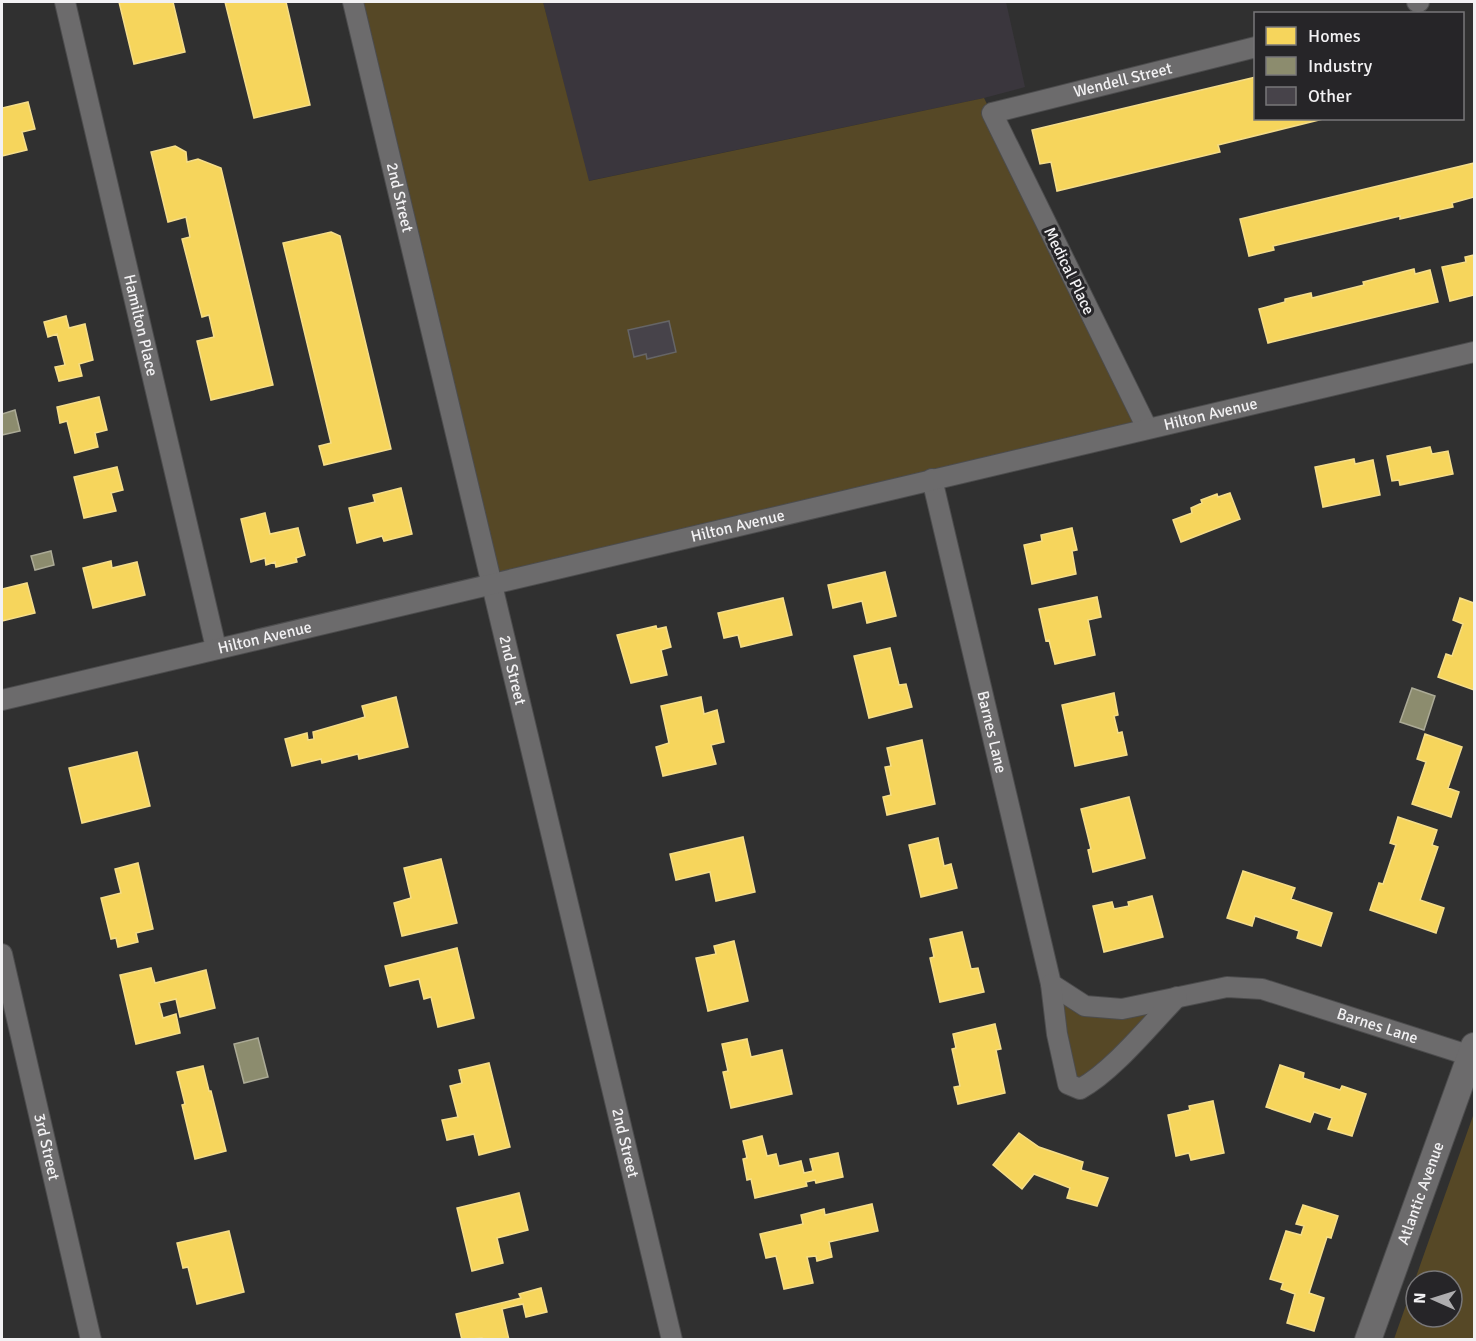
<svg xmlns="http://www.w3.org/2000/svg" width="1476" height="1341" font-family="Signika,sans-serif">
  <rect width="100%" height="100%" fill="#303030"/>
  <path fill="#3a363d" d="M543 2H1006L1025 87 984 98 588 181Z"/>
  <path fill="#564826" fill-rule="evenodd" d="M355 2H543L589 181 984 98 1148 428 491 578Z
    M1051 984 1085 1006 1177 997 1111 1066 1068 1084Z
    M1474 1113V1339H1394ZM1416 1281H1452V1317H1416Z"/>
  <path fill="#f6d55c" stroke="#f5dd89" stroke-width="1.5" d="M119 2H173L185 52 134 64Z
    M225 2H286L310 105 254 118Z
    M1256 77V118H1327L1218 145 1220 152 1057 191 1051 162 1040 164 1032 130Z
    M28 102 35 129 22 132 27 150 2 156V108Z
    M175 146 186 152 187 162 198 159 221 168 273 385 211 400 197 341 214 337 209 315 202 317 182 239 190 237 186 217 168 222 151 152Z
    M1474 163V197L1452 203 1453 207 1400 219V216L1273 246 1274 250 1249 256 1240 219Z
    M331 232 340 236 391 449 324 465 319 446 331 443 283 243Z
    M1474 255V295L1450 301 1442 267 1466 262 1465 257Z
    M1414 269 1415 274 1430 270 1438 302 1268 343 1259 309 1285 302V299L1311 293 1312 298 1364 285 1363 282Z
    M66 316 69 328 85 324 93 360 79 364 82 376 59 381 55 367 65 365 57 334 48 337 44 322Z
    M99 397 107 430 95 433 98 447 75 453 67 421 60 423 57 407Z
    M1430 447 1432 454 1448 451 1453 474 1400 485 1399 480 1392 481 1387 456Z
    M1354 459 1355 464 1373 460 1380 495 1323 507 1315 467Z
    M117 467 123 490 111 493 116 511 84 518 74 477Z
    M401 488 412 534 384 541 382 536 357 543 349 508 375 502 373 495Z
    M1230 493 1240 519 1181 542 1173 520 1192 513 1191 508 1202 503 1201 500 1217 494 1218 497Z
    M265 513 270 534 298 528 305 555 296 558 297 562 276 567 275 562 266 565 265 558 251 562 241 519Z
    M1072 528 1077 550 1072 551 1076 574 1032 584 1024 545 1042 541 1041 535Z
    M111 561 112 568 137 562 145 595 93 608 83 568Z
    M885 572 896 616 867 623 862 601 833 608 828 585Z
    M27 583 35 613 2 621V589Z
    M1097 597 1101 617 1088 620 1095 655 1055 664 1049 640 1046 641 1039 609Z
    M783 598 792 635 741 647 738 635 724 638 718 613Z
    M1460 598 1474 603V690L1438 677 1446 654 1452 656 1463 624 1453 620Z
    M656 626 657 629 666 627 671 647 661 650 667 675 631 683 617 635Z
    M890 648 899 685 906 684 912 707 869 718 854 656Z
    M1114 693 1118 715 1114 716 1118 733 1122 732 1127 755 1075 766 1062 705Z
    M396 697 408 747 359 759 358 754 322 763 321 759 292 766 285 739 307 733 308 740 314 739 313 732 365 717 362 706Z
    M701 697 704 714 717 710 724 742 711 745 716 764 663 776 656 747 669 743 661 706Z
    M1425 734 1462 747 1448 788 1459 792 1451 817 1412 804 1426 762 1417 759Z
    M922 740 935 804 887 815 883 797 891 795 885 767 891 766 887 748Z
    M137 752 150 806 82 823 69 768Z
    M1129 797 1145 858 1093 872 1088 850 1091 849 1081 809Z
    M1398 817 1437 830 1432 845 1438 847 1420 900 1444 908 1436 933 1370 910 1379 883 1383 884 1396 845 1390 843Z
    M743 837 755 892 716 901 710 872 676 880 670 854Z
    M938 838 944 866 951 864 957 888 921 897 909 845Z
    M441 859 457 923 402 936 394 903 411 898 404 868Z
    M138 863 153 929 136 933 138 942 118 947 116 938 111 939 101 898 121 893 115 869Z
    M1243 871 1295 888 1291 899 1332 913 1321 946 1297 938 1299 931 1255 916 1252 926 1227 918Z
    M1152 896 1163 937 1104 952 1093 906 1112 902 1114 909 1129 906 1128 902Z
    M962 932 971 969 978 968 984 992 940 1002 930 958 934 957 930 939Z
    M734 941 748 1001 708 1011 696 958 716 954 714 946Z
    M457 948 474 1018 438 1027 431 997 424 999 419 979 390 986 385 966Z
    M151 968 155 983 206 970 215 1008 180 1017 176 999 159 1003 163 1018 176 1014 180 1033 136 1044 120 975Z
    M995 1024 1001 1049 996 1050 1005 1093 958 1104 954 1087 960 1086 952 1049 956 1048 953 1034Z
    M747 1039 751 1057 782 1050 792 1094 731 1108 723 1072 728 1071 722 1044Z
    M489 1063 510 1147 479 1155 474 1134 447 1140 442 1120 458 1117 450 1086 462 1083 459 1070Z
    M1280 1065 1304 1073 1303 1078 1340 1090 1342 1086 1366 1094 1352 1136 1328 1129 1332 1118 1314 1112 1310 1122 1266 1107Z
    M203 1066 209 1091H211L226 1151 195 1159 182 1105 185 1104 177 1072Z
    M1213 1101 1224 1153 1191 1160 1189 1153 1176 1156 1168 1115 1190 1110 1189 1106Z
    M1019 1133 1039 1147 1083 1162 1081 1170 1108 1178 1097 1206 1067 1198 1070 1188 1034 1174 1022 1189 993 1165Z
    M762 1136 767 1156 776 1154 779 1166 801 1161 804 1173 813 1171 810 1159 838 1153 843 1177 816 1183 815 1180 806 1182 807 1186 755 1198 751 1179 747 1180 743 1159 747 1158 743 1141Z
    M519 1193 528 1230 497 1238 503 1263 472 1271 457 1208Z
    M872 1204 878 1231 829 1242 832 1257 817 1261 816 1256 807 1257 813 1283 784 1289 776 1256 766 1258 760 1234 803 1224 801 1215 824 1209 825 1215Z
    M1303 1205 1338 1216 1331 1238 1327 1237 1309 1293 1324 1298 1314 1331 1287 1323 1295 1294 1281 1289 1283 1283 1270 1279 1286 1231 1301 1235 1304 1226 1296 1224Z
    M229 1231 244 1292 197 1304 188 1267 183 1268 177 1243Z
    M541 1288 547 1312 526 1317 523 1304 502 1309 509 1340H483L482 1338 462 1340 456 1314 521 1298 519 1294Z"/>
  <path fill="#8c8c6e" stroke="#abaa96" stroke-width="1.5" d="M15 410 20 431 2 435V414Z
    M51 551 54 565 35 570 31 556Z
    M1412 688 1435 696 1424 730 1400 722Z
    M258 1038 268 1077 244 1083 234 1044Z"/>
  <path fill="#47434a" stroke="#666566" stroke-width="1.5" d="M669 321 676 352 647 359 646 354 634 357 628 330Z"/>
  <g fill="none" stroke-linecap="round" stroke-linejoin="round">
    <g stroke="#4c4c4d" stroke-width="22">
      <g id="minor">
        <path id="s1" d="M65 2 216 648"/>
        <path id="s2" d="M353 2 672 1340"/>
        <path d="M1417 2H1419"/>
        <path id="s3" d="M1147 428 992 113 1256 47"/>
        <path id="s4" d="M932 479 1051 984 1085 1006 1122 1009 1227 987 1262 989 1471 1056"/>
        <path id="s5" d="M2 700 1474 352"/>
        <path id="s6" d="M2 954 91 1340"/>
        <path d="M1051 984 1057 1034 1068 1084 1080 1089C1113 1071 1150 1025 1177 997"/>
      </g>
    </g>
    <g stroke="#4c4c4d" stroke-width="28">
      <g id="tertiary">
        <path id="s7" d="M1368 1340 1474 1046"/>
      </g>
    </g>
    <use href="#minor" stroke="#6c6b6c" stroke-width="20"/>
    <use href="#tertiary" stroke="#6c6b6c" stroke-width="26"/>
  </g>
  <g text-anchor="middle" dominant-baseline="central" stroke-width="6" stroke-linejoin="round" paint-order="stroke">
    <g font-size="16" fill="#f2f1f3" stroke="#262528">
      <text stroke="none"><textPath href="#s3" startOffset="486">Wendell Street</textPath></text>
      <text stroke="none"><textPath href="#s2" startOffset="201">2nd Street</textPath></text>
      <text transform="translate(1069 271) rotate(64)">Medical Place</text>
      <text stroke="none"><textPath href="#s1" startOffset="332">Hamilton Place</textPath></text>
      <text stroke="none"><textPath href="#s5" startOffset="1242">Hilton Avenue</textPath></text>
      <text stroke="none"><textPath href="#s5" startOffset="756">Hilton Avenue</textPath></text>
      <text stroke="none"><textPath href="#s5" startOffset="270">Hilton Avenue</textPath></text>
      <text stroke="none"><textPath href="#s2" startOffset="687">2nd Street</textPath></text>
      <text stroke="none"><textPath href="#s4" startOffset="260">Barnes Lane</textPath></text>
      <text stroke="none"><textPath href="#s4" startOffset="860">Barnes Lane</textPath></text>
      <text stroke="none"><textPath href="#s2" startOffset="1173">2nd Street</textPath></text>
      <text stroke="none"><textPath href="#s6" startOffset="198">3rd Street</textPath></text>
      <text stroke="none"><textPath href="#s7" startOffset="156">Atlantic Avenue</textPath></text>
    </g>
  </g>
  <rect width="1476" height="1341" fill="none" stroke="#f2f1f3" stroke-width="6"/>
  <rect x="1254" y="12" width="210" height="108" fill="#262528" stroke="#787779" stroke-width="1.5"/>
  <rect x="1266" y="27" width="30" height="18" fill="#f6d55c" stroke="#787779" stroke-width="1.5"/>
  <text x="1308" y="42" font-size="18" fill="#f2f1f3">Homes</text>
  <rect x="1266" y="57" width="30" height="18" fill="#8c8c6e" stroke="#787779" stroke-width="1.5"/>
  <text x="1308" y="72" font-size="18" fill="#f2f1f3">Industry</text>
  <rect x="1266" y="87" width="30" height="18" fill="#47434a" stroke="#787779" stroke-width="1.5"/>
  <text x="1308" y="102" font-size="18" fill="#f2f1f3">Other</text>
  <g transform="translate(1434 1299) rotate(273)"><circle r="28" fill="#262528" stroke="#787779" stroke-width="1.5"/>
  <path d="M0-4.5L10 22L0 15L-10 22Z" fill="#aeadaf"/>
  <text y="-9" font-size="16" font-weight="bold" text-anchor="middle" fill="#f2f1f3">N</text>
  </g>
</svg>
